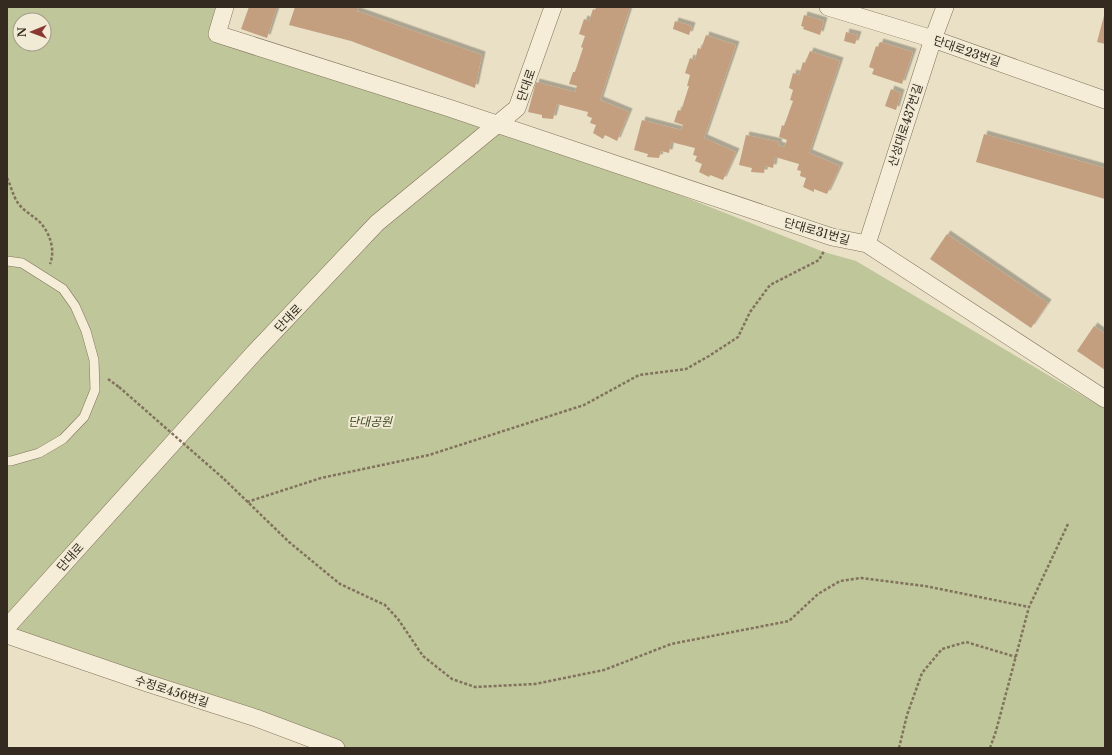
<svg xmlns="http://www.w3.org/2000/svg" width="1112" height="755" font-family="'Libre Baskerville','Noto Sans KR',serif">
  <defs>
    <filter id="shadow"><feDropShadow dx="3.5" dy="-3.5" stdDeviation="0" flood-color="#0004"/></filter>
  </defs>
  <rect width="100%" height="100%" fill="#e9e0c5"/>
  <path fill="#bec69a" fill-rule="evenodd" d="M7 7H217L209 37 449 108 499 124 824 252 856 261 1105 409V748H336L7 634ZM20 20H44V44H20Z"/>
  <path fill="#c39f7f" filter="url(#shadow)" d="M249 7H277L267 38 241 29Z
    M295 7H359L357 11 482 55 475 88 351 41 289 25Z
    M597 7H630L600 100 629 112 617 141 605 135 603 139 593 133 596 125 590 123 592 118 587 116 588 112 557 104 553 119 542 118V115L528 112 536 82 575 92 577 86 569 84 573 72H575L583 48 581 47 585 36 579 34 584 19 589 21 593 9 595 10Z
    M1105 12V44L1097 42Z
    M804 15 824 21 820 35 803 29 804 27 801 26Z
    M675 21 692 26 689 35 673 29Z
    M846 32 858 35 855 44 844 41Z
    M706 35 736 45 704 138 736 152 723 180 710 175 709 177 699 172 702 164 695 161 697 156 693 155 695 148 671 142 669 153 661 151 659 158 647 157 648 154 634 150 642 120 681 130 683 125 674 122 678 110 681 111 689 86H687L690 75 685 73 690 58 695 60 698 48 701 49Z
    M880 42 913 52 902 84 872 74 874 69 869 67 876 46 878 47Z
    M810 51 840 61 809 153 840 166 827 194 814 189V192L803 187 806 178 800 176 801 171 797 170 799 164 775 157 773 168 765 166 764 173 751 172 752 168 739 165 746 135 779 142 778 145 784 147 787 140 779 137 782 125 784 126 793 101 790 100 793 90 789 88 793 73 799 75 803 62 805 63Z
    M891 89 901 93 896 110 885 106Z
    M984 134 1105 168V199L976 162Z
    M947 234 1048 303 1031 328 930 259Z
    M1094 326 1105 334V370L1077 351Z"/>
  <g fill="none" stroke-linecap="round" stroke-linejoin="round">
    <g stroke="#82725d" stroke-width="10">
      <path id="lane" d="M7 261 22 263 63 289 75 306 86 331 94 360 95 390 84 417 63 439 39 453 11 461H7"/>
    </g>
    <g stroke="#82725d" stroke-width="18">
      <path id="street" d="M225 7 217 34 449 108 832 237 867 244 1105 399
        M828 7 933 39 1105 100
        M867 244 933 39 945 7
        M7 627 254 353 377 223 517 108 553 7
        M7 635 147 683 256 718 336 748"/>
    </g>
    <path stroke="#82725d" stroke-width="2.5" stroke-dasharray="3 2" stroke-linecap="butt" d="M7 178C11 186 13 196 18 203 25 213 37 217 43 226 51 236 55 252 50 264
      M108 379 119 387
      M224 479 289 542 340 584 385 605 398 619 423 656 452 679 475 687 535 684 604 670 671 644 789 621 818 594 840 581 861 578 925 586 1029 607
      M247 502 321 478 429 455 584 405 639 375 686 369 709 356 738 337 750 312 770 285 819 260 824 251
      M899 748 907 715 922 673 942 649 966 642 1016 657
      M990 748 996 731 1029 607 1068 524"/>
    <use href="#lane" stroke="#f5edd7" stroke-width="9"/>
    <use href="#street" stroke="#f5edd7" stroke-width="17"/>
    <path stroke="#82725d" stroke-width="2.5" stroke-dasharray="3 2" stroke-linecap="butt" d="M119 387 224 479"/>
  </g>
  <g text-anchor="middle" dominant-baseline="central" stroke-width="4" stroke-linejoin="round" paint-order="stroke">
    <g font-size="12" fill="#342a1f" stroke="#f1ead4">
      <text transform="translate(967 51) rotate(19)">단대로23번길</text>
      <text transform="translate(526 85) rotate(-71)">단대로</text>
      <text transform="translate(905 125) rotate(-72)">산성대로437번길</text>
      <text transform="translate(817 231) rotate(16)">단대로31번길</text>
      <text transform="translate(288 318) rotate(-46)">단대로</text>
      <text transform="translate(70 557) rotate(-48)">단대로</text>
      <text transform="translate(172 691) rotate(18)">수정로456번길</text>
    </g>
    <g font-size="12" font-style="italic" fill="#424e28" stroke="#f1ead4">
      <text x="370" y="421">단대공원</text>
    </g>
  </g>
  <rect width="1112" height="755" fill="none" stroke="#342a1f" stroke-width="16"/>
  <g transform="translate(32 32) rotate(269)"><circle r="19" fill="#f1ead4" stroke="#a59d8c"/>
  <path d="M0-3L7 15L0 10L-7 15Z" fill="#8a3834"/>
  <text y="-6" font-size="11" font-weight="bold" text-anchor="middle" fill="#342a1f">N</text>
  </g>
</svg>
